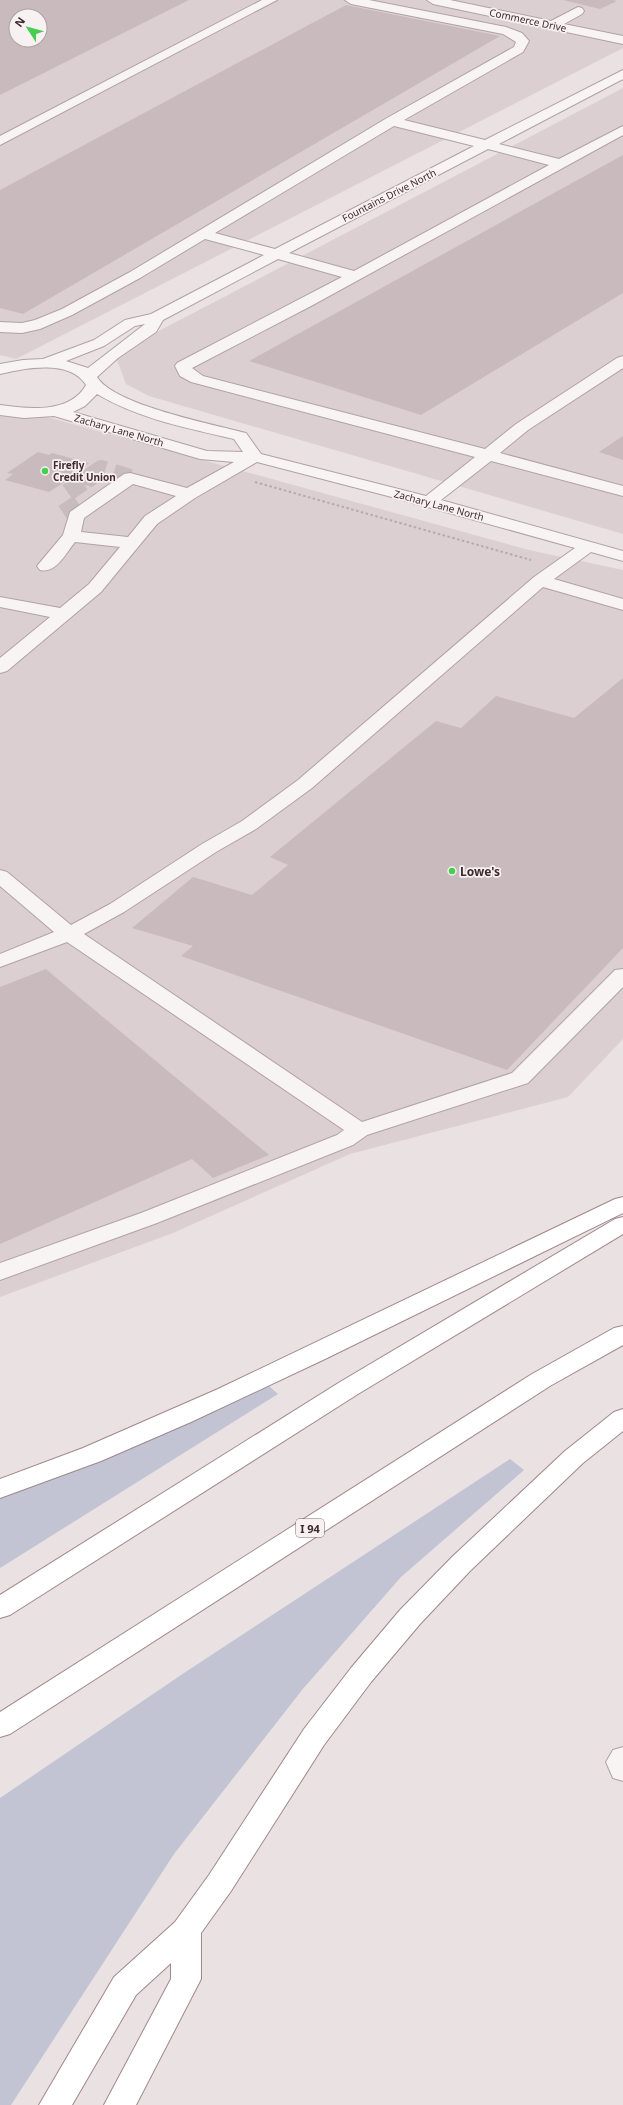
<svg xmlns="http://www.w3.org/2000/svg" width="623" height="2105" font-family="'Noto Sans',sans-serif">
  <rect width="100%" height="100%" fill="#eae1e2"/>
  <path fill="#dccfd1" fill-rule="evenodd" d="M0 0H623V48L16 359 0 355ZM16 16H40V40H16Z
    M623 88V534L149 396 126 384 117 360 155 333Z
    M0 404 529 550 623 570V1039L568 1097 350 1154 173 1233 0 1297Z"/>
  <path fill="#c2c3d3" d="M269 1386 278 1394 0 1568V1496L77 1470Z
    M510 1459 524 1470 401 1577 302 1690 174 1854 11 2105H0V1798L184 1673Z"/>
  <path fill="#c9bbbd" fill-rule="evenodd" d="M0 0H189L0 95ZM16 16H40V40H16Z
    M563 0H613L617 1 600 9Z
    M346 5 500 36 23 314 0 308V190Z
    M623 155V293L421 415 249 361Z
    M623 436V460L599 452Z
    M38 452 49 455 52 453 89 463 81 469 107 476 92 487 68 480 49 492 5 480 13 474 7 473Z
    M623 678V948L507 1070 181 956 193 946 132 928 193 877 252 895 288 865 270 857 436 721 461 728 496 696 574 718Z
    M46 969 79 997 269 1155 213 1178 192 1159 0 1244V987Z"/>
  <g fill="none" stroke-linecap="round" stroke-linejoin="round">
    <path stroke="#c8bcbe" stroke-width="18" stroke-dasharray="18 9" stroke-linecap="butt" d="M76 516 66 501 67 493 101 469 130 478"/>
    <g stroke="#b1a2a4" stroke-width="2">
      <path id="minor" d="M262 0H277L0 145V136Z
        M345 0H369L506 27 522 33 529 41 523 52 404 120 485 140 623 70V79L499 144 559 159 623 126V135L311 306 192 368 203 376 485 449 516 424 617 358 623 356V368L528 430 500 453 623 486V496L491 461 441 500 623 551V561L591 552 554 579 623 599V610L543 587 312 788 256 829 216 852 124 912 84 934 362 1122 512 1073 615 970 623 969V987L528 1083 367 1135 353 1145 157 1223 0 1280V1263L141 1213 337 1135 344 1130 67 942 0 967V954L54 932 0 886V870L7 872 71 925 110 904 202 844 242 821 298 780 534 577 575 548 388 496 257 462 195 498 157 524 101 592 7 671 0 673V658L50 617 0 607V597L60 608 89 584 120 547 75 542C66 553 56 574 40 570L37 566 63 535 70 512 124 474 130 473 187 488 234 462 200 459 54 416 24 418 0 415V405C28 409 70 414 86 385 70 359 25 368 0 374V364L23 360 43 359 94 340 125 320 151 314 264 255 205 239 140 278 72 315 40 329 22 333 0 332V322L22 323 35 320 62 309 130 272 387 118 514 47 516 42 503 34 351 4ZM394 126 474 146 275 249 215 233ZM488 149 549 165 354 271 289 253ZM278 259 342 277 177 363 175 366 180 376 191 382 475 457 426 496 261 454 246 433C212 424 114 405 97 377L118 358 156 332 163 320ZM145 324 88 368 66 361 104 346 135 326ZM97 394C139 419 187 428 234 439L243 452 207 451 73 412 85 406ZM133 484 176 496 145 516 128 537 81 532 84 518Z
        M427 0H450L551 21 578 7 582 8 584 11 582 14 564 24 623 36V44L433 4Z
        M623 1747V1781L613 1778 606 1762 613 1750Z"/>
    </g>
    <g stroke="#a0888d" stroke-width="2">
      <path id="highway" d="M623 1197V1213L325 1359 191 1422 101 1461 0 1498V1479L83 1448 218 1389 615 1199Z
        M623 1217V1234L358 1394 10 1615 0 1618V1595L340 1382 615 1219Z
        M623 1326V1345L550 1386 10 1734 0 1737V1712L532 1374 614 1328Z
        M623 1409V1431L583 1463 470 1571 420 1624 371 1682 324 1745 231 1891 201 1933V1979L136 2105H104L171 1979V1963L136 1995 72 2105H39L114 1977 175 1922 209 1875 304 1729 351 1668 400 1610 452 1557 565 1451 614 1412Z"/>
    </g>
    <path stroke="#b6abac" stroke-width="2" stroke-dasharray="2.5 2.5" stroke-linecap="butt" d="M255 482 531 560"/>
    <use href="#minor" fill="#f8f4f4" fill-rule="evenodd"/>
    <use href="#highway" fill="#fff" fill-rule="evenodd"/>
  </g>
  <g fill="#47ce50" stroke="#f7f1f2" stroke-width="1.5">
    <circle cx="45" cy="471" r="4"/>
    <circle cx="452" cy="871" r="4"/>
  </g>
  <g text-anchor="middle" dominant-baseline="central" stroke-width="3.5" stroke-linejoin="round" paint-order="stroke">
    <g font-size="10" fill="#41292d" stroke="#f7f1f2">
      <text transform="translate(528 20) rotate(12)">Commerce Drive</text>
      <text transform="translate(389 195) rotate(-27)">Fountains Drive North</text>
      <text transform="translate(119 430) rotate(16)">Zachary Lane North</text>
      <text transform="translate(439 505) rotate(15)">Zachary Lane North</text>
    </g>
    <g font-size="10" font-weight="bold" fill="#41292d" stroke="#f7f1f2" text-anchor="start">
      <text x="53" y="465">Firefly<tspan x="53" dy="12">Credit Union</tspan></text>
    </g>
    <rect fill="#f7f1f2" stroke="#786568" stroke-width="1" x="296" y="1519" width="28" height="18" rx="3"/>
    <g font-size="11" font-weight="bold" fill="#41292d">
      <text x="310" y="1528">I 94</text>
    </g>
    <g font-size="12" font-weight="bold" fill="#41292d" stroke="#f7f1f2" text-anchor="start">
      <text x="460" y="871">Lowe's</text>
    </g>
  </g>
  <g transform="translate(28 28) rotate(306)"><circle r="19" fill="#f7f1f2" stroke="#aea1a3"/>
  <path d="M0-3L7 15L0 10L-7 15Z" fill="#47ce50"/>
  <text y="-6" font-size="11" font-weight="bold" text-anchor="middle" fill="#41292d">N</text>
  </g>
</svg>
